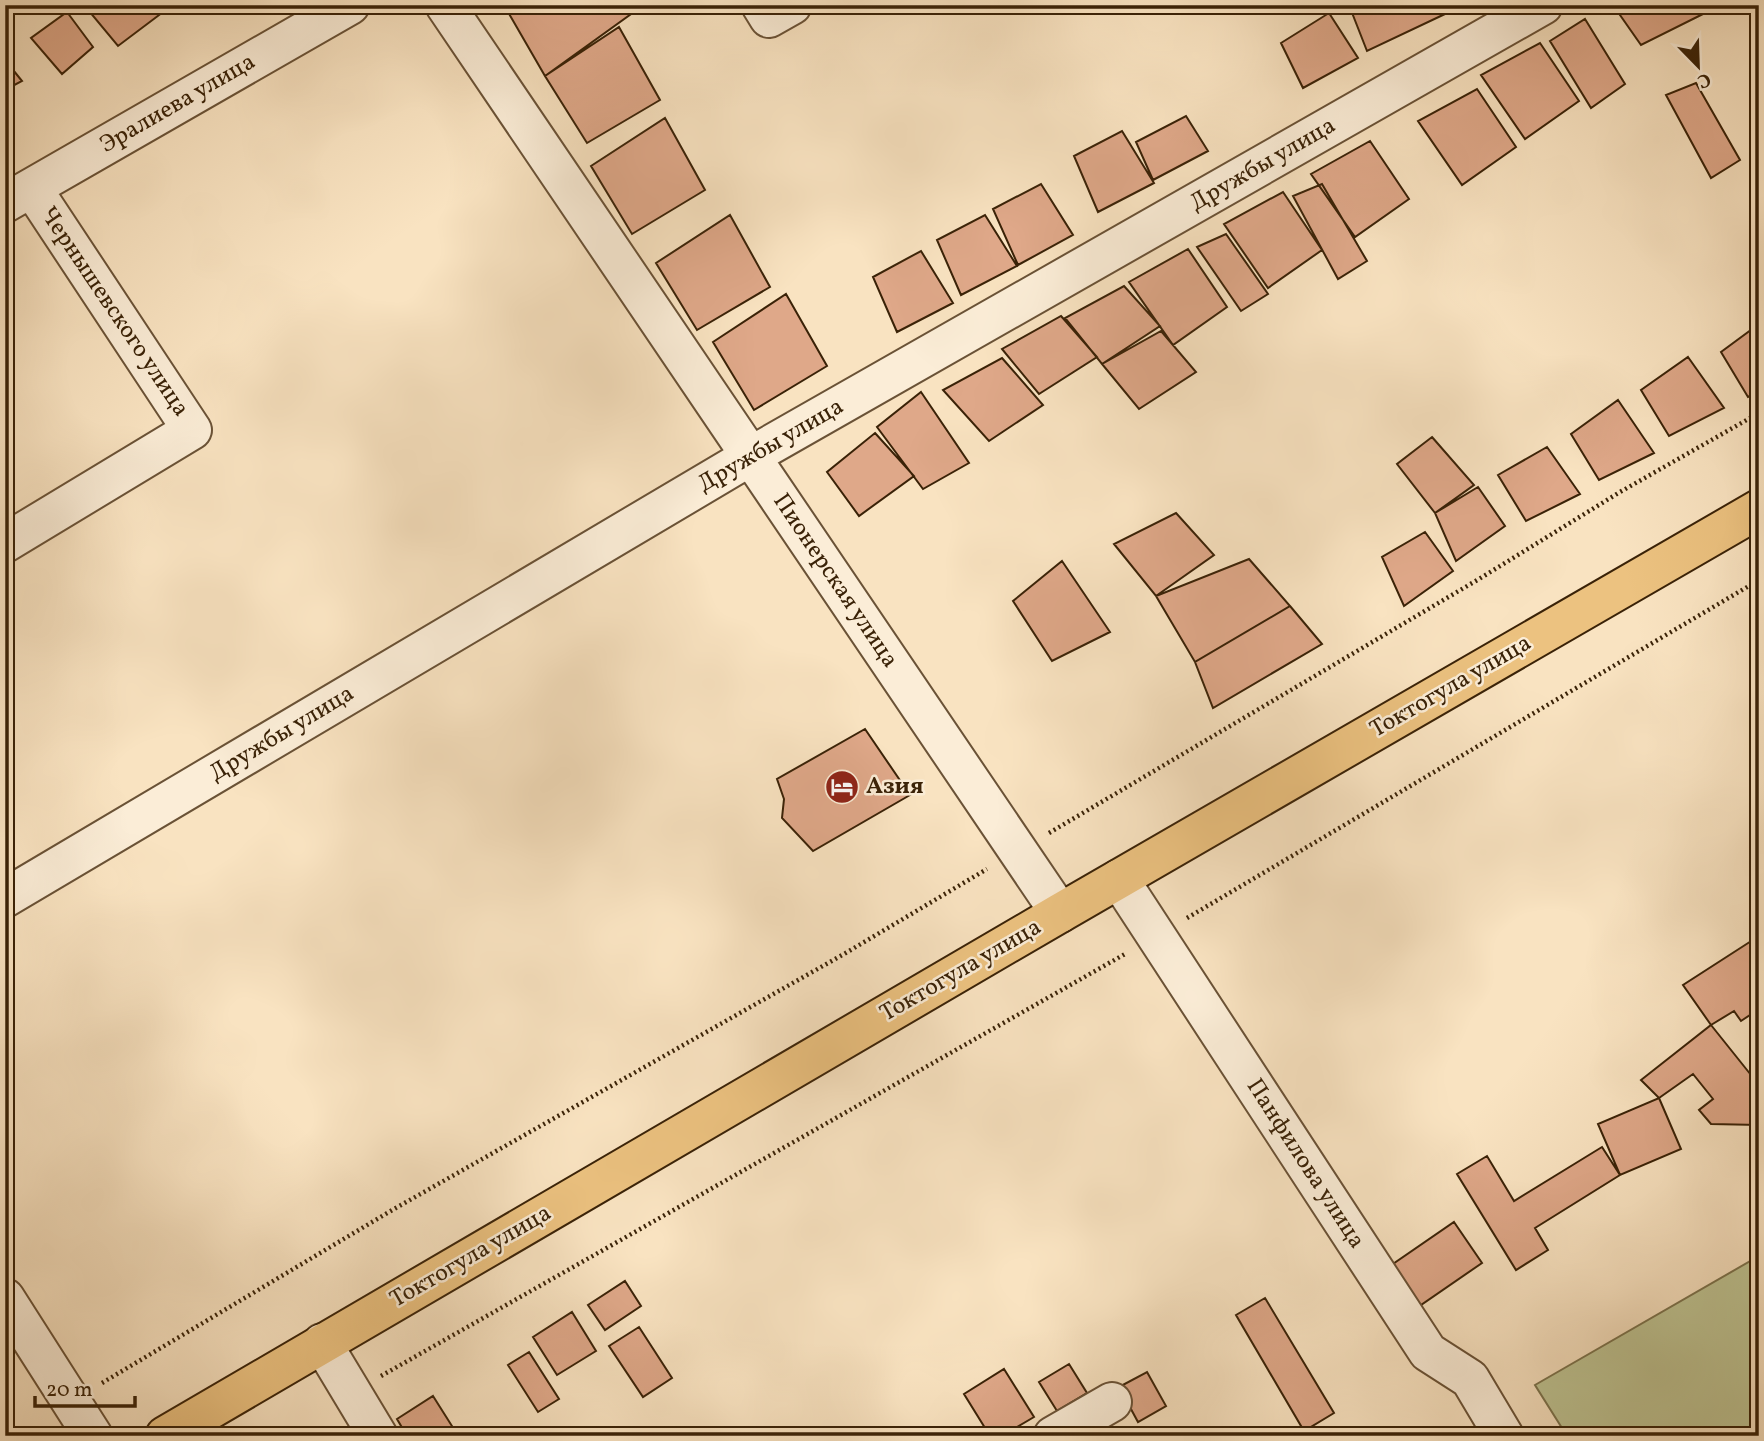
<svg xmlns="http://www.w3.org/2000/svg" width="1764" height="1441" font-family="Vollkorn,serif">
  <rect width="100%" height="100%" fill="#f9e3c1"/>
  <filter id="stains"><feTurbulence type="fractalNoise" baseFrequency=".00286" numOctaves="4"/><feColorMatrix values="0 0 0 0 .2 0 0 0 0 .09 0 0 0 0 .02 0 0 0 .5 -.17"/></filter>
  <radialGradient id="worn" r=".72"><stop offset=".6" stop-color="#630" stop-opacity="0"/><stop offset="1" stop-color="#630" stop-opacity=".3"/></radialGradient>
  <path fill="#bec493" stroke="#7c734d" stroke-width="2" d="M1759 1256V1436H1567L1535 1385Z"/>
  <path fill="#dfa889" stroke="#3a2207" stroke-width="2" d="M84 5H171V6L118 46Z
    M504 5H632L638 9 545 76Z
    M1349 5H1439L1445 14 1367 51Z
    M1613 5H1708L1711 10 1641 45Z
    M67 12 93 47 62 74 31 38Z
    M1329 13 1358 58 1303 88 1281 43Z
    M1585 19 1625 84 1591 108 1550 41Z
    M619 27 660 100 587 143 545 76Z
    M1540 43 1579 101 1525 139 1481 75Z
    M5 60 22 81 5 90Z
    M1696 83 1740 160 1711 178 1666 95Z
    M1477 89 1516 147 1462 185 1418 121Z
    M1186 116 1208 151 1153 180 1136 142Z
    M665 118 705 190 632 234 591 166Z
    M1122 131 1154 183 1098 212 1074 156Z
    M1370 141 1409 199 1355 237 1311 174Z
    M1041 184 1073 235 1018 265 993 209Z
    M1322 184 1367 261 1338 279 1293 196Z
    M1283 192 1322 250 1268 288 1224 224Z
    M730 215 770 287 697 330 656 263Z
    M985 215 1017 266 961 295 937 240Z
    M1226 234 1268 294 1241 311 1197 247Z
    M1188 249 1227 307 1173 345 1129 282Z
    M921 251 953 303 897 332 873 277Z
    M1124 286 1160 326 1102 364 1065 318Z
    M786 294 827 366 754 410 713 342Z
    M1061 316 1097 357 1039 394 1002 349Z
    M1759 324V392L1748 397 1721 352Z
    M1161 331 1196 372 1139 409 1102 364Z
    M1688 357 1724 408 1669 436 1641 390Z
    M1002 358 1043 405 989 441 943 390Z
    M921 392 969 463 923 489 877 427Z
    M1618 400 1654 453 1599 480 1571 434Z
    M875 433 914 476 859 516 827 472Z
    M1432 437 1474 485 1435 513 1397 464Z
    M1547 447 1580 494 1526 521 1498 475Z
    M1478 487 1505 526 1456 561 1435 513Z
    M1176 513 1214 555 1156 596 1114 544Z
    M1425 532 1453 571 1404 606 1382 557Z
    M1249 559 1290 606 1195 662 1156 596Z
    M1062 561 1110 632 1052 661 1013 601Z
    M1290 606 1322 644 1213 708 1195 662Z
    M865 729 910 795 813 851 782 818 784 799 777 779Z
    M1759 936V1009L1741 1021 1734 1011 1711 1025 1683 985Z
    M1711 1025 1759 1085V1097L1751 1103 1759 1125 1711 1124 1699 1110 1713 1099 1693 1074 1659 1098 1641 1080Z
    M1659 1098 1681 1149 1620 1175 1598 1124Z
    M1602 1147 1620 1175 1535 1228 1548 1250 1516 1270 1457 1174 1487 1156 1514 1201Z
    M1454 1222 1482 1263 1418 1307 1390 1266Z
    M625 1281 641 1306 605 1330 588 1305Z
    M1265 1298 1334 1413 1304 1431 1236 1315Z
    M572 1312 596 1351 557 1375 533 1337Z
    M639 1327 672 1378 643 1397 609 1346Z
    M529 1352 559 1399 538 1412 508 1365Z
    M1069 1364 1087 1393 1057 1411 1039 1382Z
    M1004 1369 1034 1417 1002 1436H990L964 1394Z
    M1147 1372 1166 1406 1138 1422 1119 1387Z
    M433 1396 457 1434 407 1436 397 1419Z"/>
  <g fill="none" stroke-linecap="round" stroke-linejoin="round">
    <g stroke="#6a5236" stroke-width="42">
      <path id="minor" d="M445 5 1060 913
        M761 5 769 18 792 5
        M5 203 350 5
        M5 543 192 430 32 188
        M1119 879 1428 1352 1470 1379 1504 1436
        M5 898 751 456 1543 5
        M5 1298 93 1436
        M322 1343 378 1436
        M1053 1436 1112 1402"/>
    </g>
    <g stroke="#3a2207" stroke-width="42">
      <path id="highway" d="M165 1436 1060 913 1759 509"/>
    </g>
    <path stroke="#3a2207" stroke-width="4.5" stroke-dasharray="2 3.5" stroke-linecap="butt" d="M1049 833 1479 579 1620 492 1759 413
      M1187 918 1759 580
      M381 1376 1125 954
      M102 1383 394 1209 844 954 987 869"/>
    <use href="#minor" stroke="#fbedd7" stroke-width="38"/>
    <use href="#highway" stroke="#ecc280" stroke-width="38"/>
  </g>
  <defs>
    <g id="hotel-disc" transform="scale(1.75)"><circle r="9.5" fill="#8f2418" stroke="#fbedd7"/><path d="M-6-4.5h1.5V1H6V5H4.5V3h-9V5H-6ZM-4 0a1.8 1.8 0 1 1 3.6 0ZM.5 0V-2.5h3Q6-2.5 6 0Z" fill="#fff"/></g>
  </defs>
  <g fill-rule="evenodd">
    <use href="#hotel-disc" x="842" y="787"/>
  </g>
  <g text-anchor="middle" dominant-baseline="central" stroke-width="5" stroke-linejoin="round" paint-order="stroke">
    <g font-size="24" fill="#3a2207" stroke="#fbedd7">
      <text transform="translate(178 104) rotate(-30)">Эралиева улица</text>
      <text transform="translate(1263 165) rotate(-30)">Дружбы улица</text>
      <text transform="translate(114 312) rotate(56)">Чернышевского улица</text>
      <text transform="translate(771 446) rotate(-30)">Дружбы улица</text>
      <text transform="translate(835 581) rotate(56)">Пионерская улица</text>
      <text transform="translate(1451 687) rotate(-30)">Токтогула улица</text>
      <text transform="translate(282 734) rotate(-31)">Дружбы улица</text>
      <text transform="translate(961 971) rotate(-30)">Токтогула улица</text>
      <text transform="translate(1305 1164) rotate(57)">Панфилова улица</text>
      <text transform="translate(471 1257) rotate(-30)">Токтогула улица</text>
    </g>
    <g font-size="24" font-weight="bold" fill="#3a2207" stroke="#fbedd7" text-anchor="start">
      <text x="866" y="787">Aзия</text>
    </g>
  </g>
  <rect width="1764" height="1441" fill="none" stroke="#f9e3c1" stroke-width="28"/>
  <rect x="7" y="7" width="1750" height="1427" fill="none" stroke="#3a2207" stroke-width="3.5"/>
  <rect x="14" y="14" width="1736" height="1413" fill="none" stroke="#3a2207" stroke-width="2"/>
  <g transform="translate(1698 66) rotate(157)" stroke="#fbedd7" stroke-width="5" paint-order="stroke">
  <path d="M0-5L12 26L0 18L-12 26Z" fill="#3a2207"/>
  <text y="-10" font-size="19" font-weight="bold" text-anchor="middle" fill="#3a2207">С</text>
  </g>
  <path d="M35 1396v10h100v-10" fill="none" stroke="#3a2207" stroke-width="3.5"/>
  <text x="46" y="1396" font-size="21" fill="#3a2207" stroke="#fbedd7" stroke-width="5" paint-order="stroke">20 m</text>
  <rect width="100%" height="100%" filter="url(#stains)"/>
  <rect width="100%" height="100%" fill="url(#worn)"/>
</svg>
